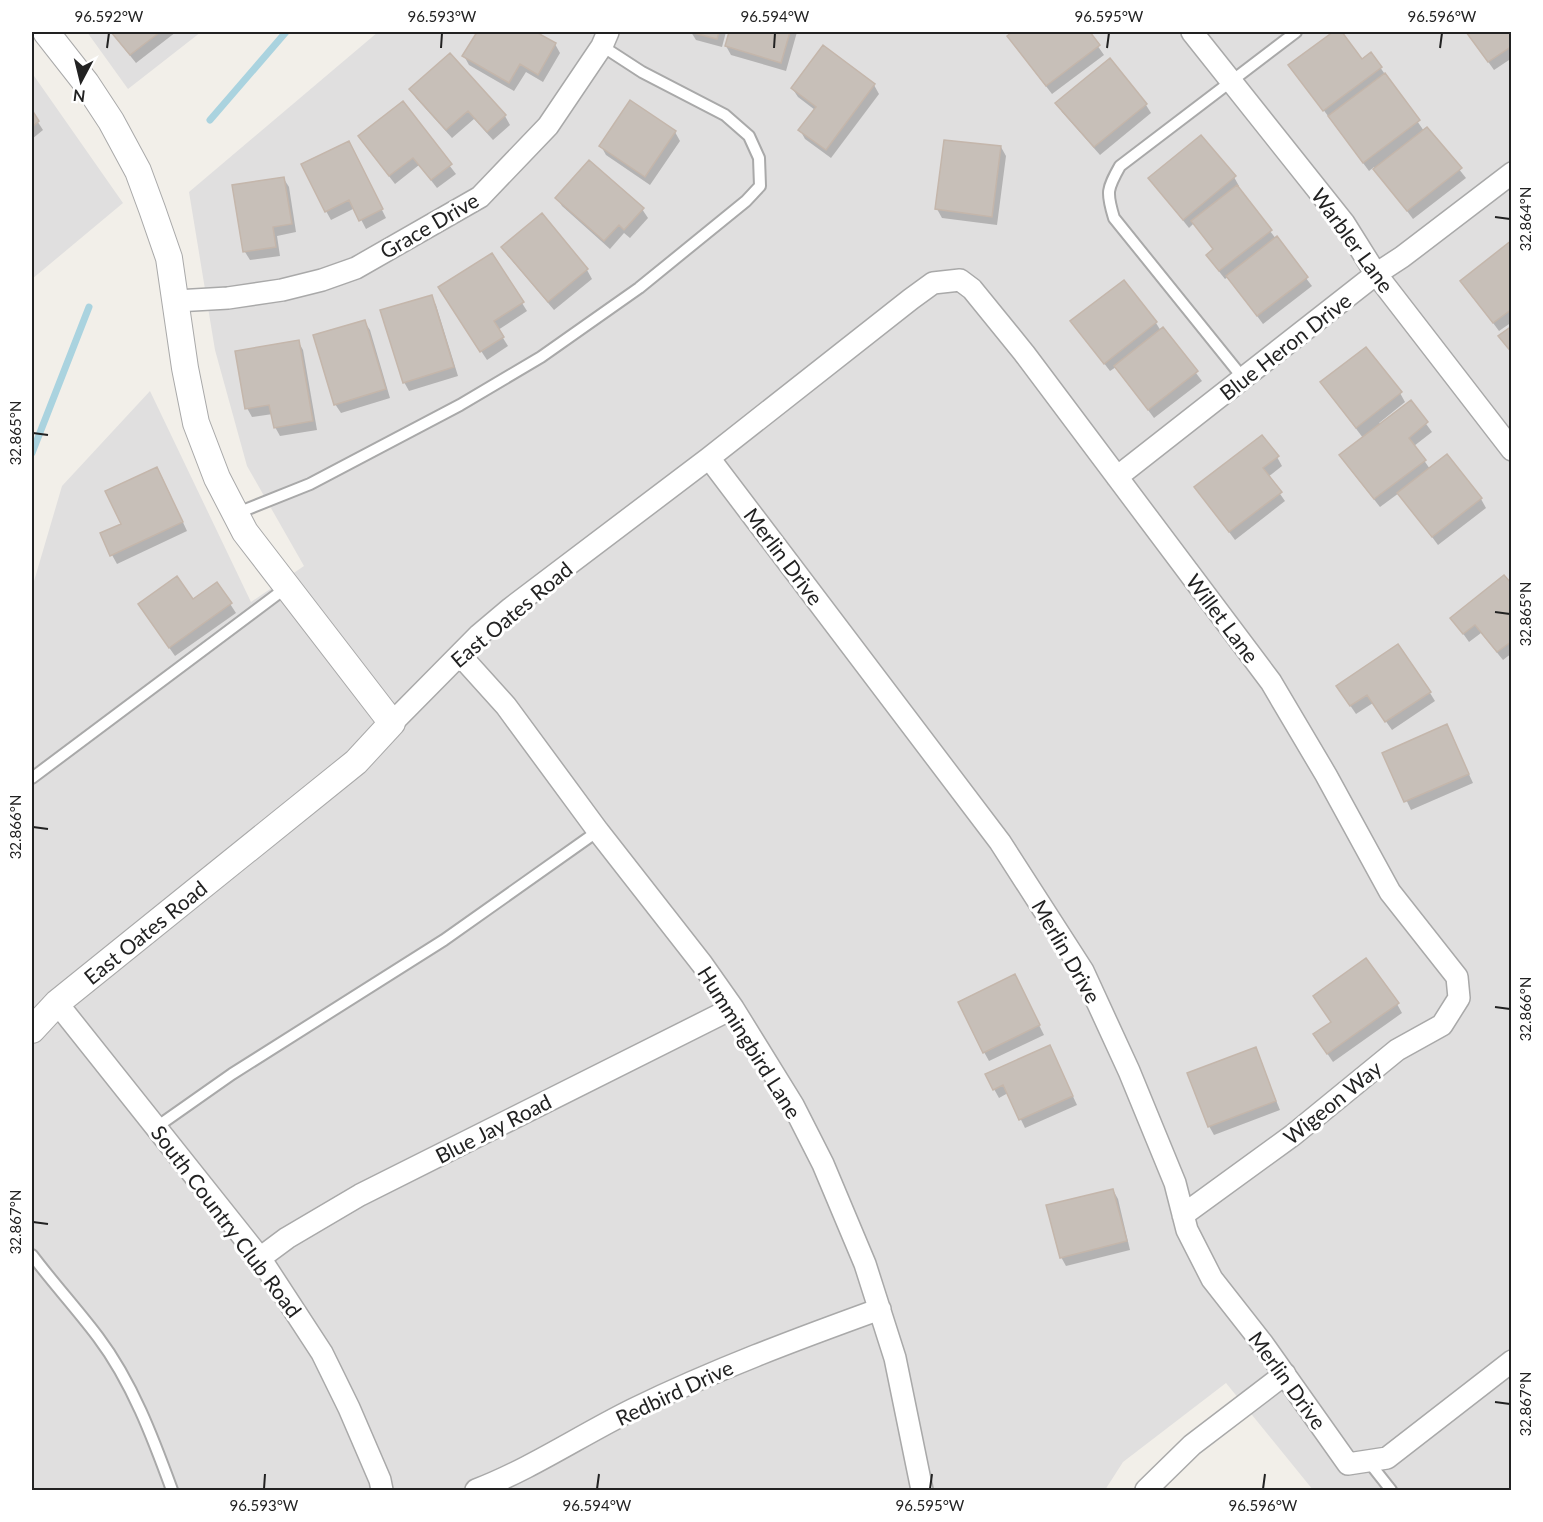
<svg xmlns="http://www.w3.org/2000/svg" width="1543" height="1522" font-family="Lato,sans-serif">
  <rect width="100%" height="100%" fill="#f2efe9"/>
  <path fill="#e0dfdf" d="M87 32H201L128 89Z
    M378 32H1511V1490H1313L1226 1383 1123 1462 1105 1490H32V588L62 486 150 391 251 602 304 566 247 466 215 350 189 192Z
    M32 73 123 203 32 279Z"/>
  <path fill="#0003" d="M111 32H176L136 63Z
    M478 32H533L555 44 560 53 543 82 526 72 514 91 469 65 464 56Z
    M691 32H726L722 47 696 40Z
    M730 32H797L786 71 731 55 726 46Z
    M1015 32H1088L1104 55 1052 94 1014 45 1009 36Z
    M1336 32H1340L1362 61 1371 54 1424 131 1427 129 1466 178 1413 219 1374 167 1369 171 1290 65Z
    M1467 32H1512V58L1494 70Z
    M450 55 505 116 510 125 493 140 474 119 452 138 416 98 411 90Z
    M874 85 879 94 831 158 805 139 800 130 815 110 798 97 792 88Z
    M1057 103 1146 105 1151 113 1100 155 1062 112Z
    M402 104 456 174 437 188 419 165 395 184 365 145Z
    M32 113 43 130 32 139Z
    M675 132 680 141 650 185 606 155 601 146Z
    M1001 147 1006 156 997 225 942 218 937 209Z
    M353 152 386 218 366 229 355 208 331 220 326 211Z
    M1234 177 1239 186 1237 188 1312 286 1263 324 1228 277 1225 279 1213 264 1208 255 1214 250 1194 223 1189 228 1150 179Z
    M284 179 289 187 296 232 277 236 280 256 250 260 245 252Z
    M557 198 642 209 648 218 630 238 624 233 610 249 562 206Z
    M542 215 587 270 592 279 554 310 508 256 503 247Z
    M1512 242V322L1499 331 1462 281Z
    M431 296 436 305 458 376 409 391 404 382Z
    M445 296 522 303 527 311 498 330 508 346 487 360Z
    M364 321 370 330 390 398 341 413 335 404Z
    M1072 322 1156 323 1161 331 1163 329 1202 381 1154 418 1116 367 1110 371Z
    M298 341 303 350 317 430 280 436 275 427 273 414 252 417 247 408Z
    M1322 383 1400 393 1405 402 1379 423 1381 425 1410 402 1432 432 1414 446 1430 469 1481 499 1486 508 1438 545 1399 493 1380 507 1346 464 1363 438Z
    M1277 457 1282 466 1268 477 1285 501 1235 540 1196 488Z
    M162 477 187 531 117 564 112 555 123 524Z
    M217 584 236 613 175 656 145 613 193 601Z
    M1512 586V653L1503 660 1481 633 1469 642 1452 618Z
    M1430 693 1435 701 1392 730 1373 703 1356 714 1343 695Z
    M1451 735 1473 783 1411 810 1384 753Z
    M1019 985 1044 1035 989 1061 984 1052Z
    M1397 1004 1402 1013 1333 1062 1320 1043Z
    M1050 1047 1077 1105 1025 1128 1008 1093 999 1098 994 1089Z
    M1255 1049 1280 1110 1214 1135 1209 1126Z
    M1113 1190 1118 1199 1130 1250 1066 1266 1061 1257Z"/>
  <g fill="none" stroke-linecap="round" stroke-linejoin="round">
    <path stroke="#aad3df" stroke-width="7" d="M210 120 286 32
      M32 453 89 307"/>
  </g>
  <path fill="#c7bfb8" stroke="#c4b6ab" stroke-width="1.5" d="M111 32H160L130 55Z
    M477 32H536L556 43 538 75 520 64 509 83 462 56Z
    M690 32H719L717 39Z
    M729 32H790L781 63 725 46Z
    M1012 32H1090L1100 45 1046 86 1007 36Z
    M1333 32H1342L1362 59 1371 52 1382 67 1323 111 1288 65Z
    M1466 32H1512V46L1488 62Z
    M823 45 875 84 826 150 798 130 816 107 791 88Z
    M450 53 506 115 487 132 468 111 446 130 409 89Z
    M1110 58 1147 104 1094 147 1055 103Z
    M1385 73 1420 120 1363 163 1328 116Z
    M630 100 676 131 645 177 599 146Z
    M403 101 452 164 431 180 413 158 389 176 358 136Z
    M32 110 39 121 32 127Z
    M1427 127 1462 168 1407 211 1373 169Z
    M1201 135 1236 176 1183 220 1148 178Z
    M944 140 1001 146 992 217 935 209Z
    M349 141 383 209 359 221 349 200 325 212 301 164Z
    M589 160 644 208 624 230 619 225 604 241 555 198Z
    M284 177 292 224 273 227 276 247 243 252 232 185Z
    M1237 185 1272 230 1219 271 1206 255 1213 249 1191 221Z
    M542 213 588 269 548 302 501 247Z
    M1277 236 1308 277 1257 316 1226 276Z
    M1512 240V309L1493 323 1460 281Z
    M492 253 524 302 494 321 504 337 480 352 438 287Z
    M1124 280 1157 322 1104 364 1070 321Z
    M432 295 454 367 403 383 380 310Z
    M365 320 386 389 334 405 313 335Z
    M1512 326V353L1498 336Z
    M1163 327 1198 371 1148 410 1114 366Z
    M299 340 313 421 274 428 269 405 245 409 235 351Z
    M1366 347 1402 392 1356 428 1320 382Z
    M1411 400 1428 422 1409 438 1426 460 1374 499 1339 455Z
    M1262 435 1279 456 1263 468 1282 492 1229 532 1194 487Z
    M1447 454 1482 498 1432 537 1397 493Z
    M157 467 183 522 110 556 100 533 121 524 105 491Z
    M1504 575 1512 584V641L1497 652 1475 625 1463 634 1450 618Z
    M177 576 193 599 217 582 232 603 169 648 138 604Z
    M1398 644 1431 692 1385 722 1367 695 1350 706 1336 686Z
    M1447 724 1469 774 1404 802 1382 753Z
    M1366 958 1399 1003 1327 1054 1313 1034 1331 1022 1313 996Z
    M1015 974 1040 1025 983 1053 958 1002Z
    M1050 1045 1073 1096 1019 1120 1003 1085 993 1090 985 1074Z
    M1256 1047 1276 1101 1208 1127 1187 1073Z
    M1113 1189 1127 1241 1060 1258 1046 1205Z"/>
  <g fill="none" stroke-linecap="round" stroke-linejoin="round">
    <g stroke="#a9a9a9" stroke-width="14">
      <path id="service" d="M1243 378 1114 218C1106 192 1107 189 1120 166L1296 32
        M235 514 310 484 460 405 541 357 639 288 746 201 760 186 759 158 749 136 725 115 642 72 602 46
        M32 778 287 587
        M158 1126 232 1074 444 940 598 831
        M32 1255C53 1283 77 1309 98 1337 132 1382 153 1438 172 1490
        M1368 1461 1391 1490"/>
    </g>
    <g stroke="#a9a9a9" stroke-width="24">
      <path id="minor" d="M1192 32 1344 223 1376 274 1512 450
        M176 301 228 298 282 290 322 280 356 268 480 197 548 126 602 46 608 32
        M709 458 1000 842 1083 971 1129 1071 1175 1183 1187 1230 1212 1279 1263 1344 1348 1464 1387 1458 1512 1361
        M1117 477 1376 274 1402 257 1512 173
        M460 655 506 706 598 831 702 964 733 1008 793 1105 823 1164 865 1264 895 1358 922 1490
        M392 723 479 635 511 608 709 458 911 299 933 283 960 280 972 289 1024 353 1271 682 1326 775 1390 892 1457 977 1459 998 1442 1025 1397 1050 1293 1135 1183 1215
        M57 1003 260 1258 322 1353 349 1408 380 1480 382 1490
        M260 1258 287 1238 360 1195 733 1008
        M476 1490C531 1469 581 1435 634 1409 714 1370 797 1339 880 1309
        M1146 1490 1192 1445 1285 1374"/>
    </g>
    <g stroke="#a9a9a9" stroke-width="28">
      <path id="tertiary" d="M32 1030 57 1003 356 762 392 723 245 532 217 478 196 423 185 368 169 258 152 209 138 171 111 121 86 83 46 32"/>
    </g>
    <use href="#service" stroke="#fff" stroke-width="10"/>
    <use href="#minor" stroke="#fff" stroke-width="21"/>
    <use href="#tertiary" stroke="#fff" stroke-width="26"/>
  </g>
  <path fill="none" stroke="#222" stroke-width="2" d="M107 48 109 33M441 48 442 33M774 48 775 33M1107 48 1109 33M1440 48 1442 33M1495 217 1510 219M33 433 48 435M1495 612 1510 614M33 827 48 829M1495 1007 1510 1009M33 1222 48 1224M1495 1402 1510 1404M264 1489 265 1474M597 1489 599 1474M930 1489 932 1474M1263 1489 1265 1474"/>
  <g text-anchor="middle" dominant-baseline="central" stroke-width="6" stroke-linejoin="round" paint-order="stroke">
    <g font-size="21" fill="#222" stroke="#fff">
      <text transform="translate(429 225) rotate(-30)">Grace Drive</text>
      <text transform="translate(1353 240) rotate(54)">Warbler Lane</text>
      <text transform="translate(1285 346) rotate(-38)">Blue Heron Drive</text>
      <text transform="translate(784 556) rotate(53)">Merlin Drive</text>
      <text transform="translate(511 614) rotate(-40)">East Oates Road</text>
      <text transform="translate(1223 618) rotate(53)">Willet Lane</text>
      <text transform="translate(145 932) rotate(-39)">East Oates Road</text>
      <text transform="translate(1067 951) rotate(60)">Merlin Drive</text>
      <text transform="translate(750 1042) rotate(58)">Hummingbird Lane</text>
      <text transform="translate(1332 1102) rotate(-39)">Wigeon Way</text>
      <text transform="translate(493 1128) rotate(-27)">Blue Jay Road</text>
      <text transform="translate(227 1221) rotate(53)">South Country Club Road</text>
      <text transform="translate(1288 1380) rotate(54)">Merlin Drive</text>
      <text transform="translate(674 1392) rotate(-25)">Redbird Drive</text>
    </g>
  </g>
  <rect width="1543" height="1522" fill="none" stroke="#ffffff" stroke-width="66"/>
  <g transform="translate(81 81) rotate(187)" stroke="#ffffff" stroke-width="4.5" paint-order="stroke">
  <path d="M0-4.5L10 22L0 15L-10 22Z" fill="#222222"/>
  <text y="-9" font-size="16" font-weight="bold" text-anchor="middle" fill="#222222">N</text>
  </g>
  <rect x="33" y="33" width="1477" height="1456" fill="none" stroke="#222" stroke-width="2"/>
  <g font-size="15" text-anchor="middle" fill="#222">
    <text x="109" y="22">96.592°W</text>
    <text x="442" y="22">96.593°W</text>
    <text x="775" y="22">96.594°W</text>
    <text x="1109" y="22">96.595°W</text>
    <text x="1442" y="22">96.596°W</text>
    <text transform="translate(1526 219) rotate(-90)" y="5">32.864°N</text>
    <text transform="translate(16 433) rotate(-90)" y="5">32.865°N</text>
    <text transform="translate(1526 614) rotate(-90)" y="5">32.865°N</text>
    <text transform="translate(16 827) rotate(-90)" y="5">32.866°N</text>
    <text transform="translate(1526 1009) rotate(-90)" y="5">32.866°N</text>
    <text transform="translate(16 1222) rotate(-90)" y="5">32.867°N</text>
    <text transform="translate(1526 1404) rotate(-90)" y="5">32.867°N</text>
    <text x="264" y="1511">96.593°W</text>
    <text x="597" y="1511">96.594°W</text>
    <text x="930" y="1511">96.595°W</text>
    <text x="1263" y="1511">96.596°W</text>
  </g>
</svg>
